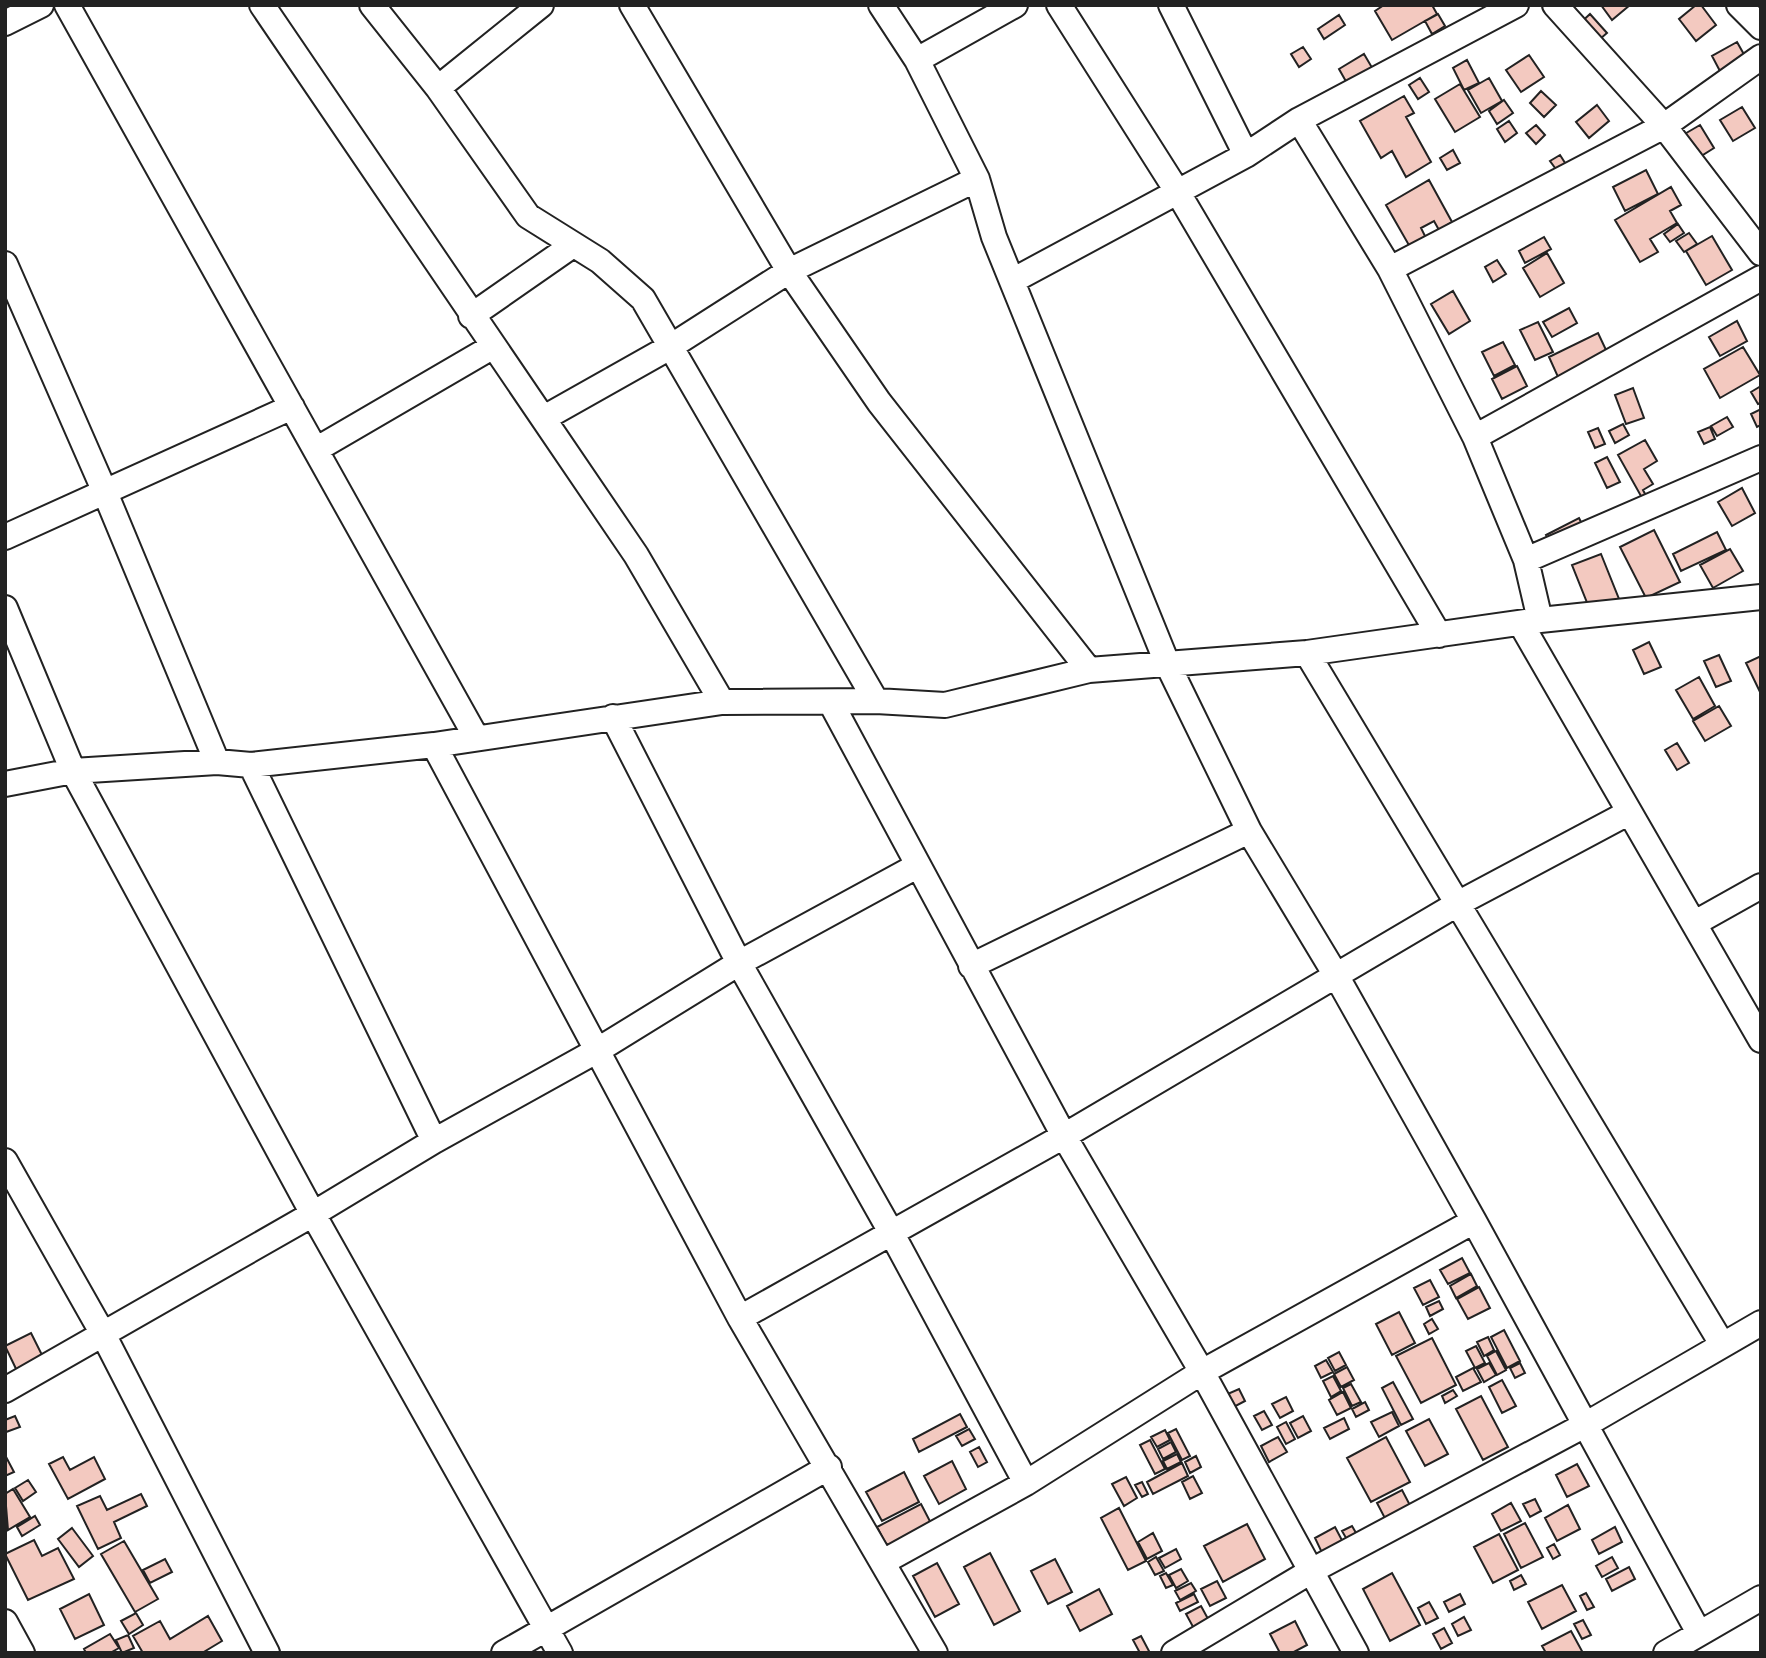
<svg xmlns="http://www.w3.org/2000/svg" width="1766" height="1658" font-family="'Asap Condensed',sans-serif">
  <rect width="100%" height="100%" fill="#fff"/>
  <path fill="#f3c9c0" stroke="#222" stroke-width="2" d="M1384 5H1432L1437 14 1392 40 1375 11Z
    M1601 5H1630L1612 20Z
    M1696 5H1701L1716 25 1696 41 1679 19Z
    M1438 14 1445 26 1432 34 1425 21Z
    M1590 14 1607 33 1593 45 1577 26Z
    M1339 15 1345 25 1324 39 1318 29Z
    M1737 42 1746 58 1721 73 1712 56Z
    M1303 47 1311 59 1299 67 1291 54Z
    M1364 54 1374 71 1348 85 1339 69Z
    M1529 55 1544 77 1521 92 1506 70Z
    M1467 60 1479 83 1464 90 1453 68Z
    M1420 78 1429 92 1418 99 1409 85Z
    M1489 78 1502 101 1481 113 1468 90Z
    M1460 84 1480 117 1455 132 1435 99Z
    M1541 91 1556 105 1544 117 1530 103Z
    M1404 96 1414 113 1406 117 1431 162 1406 177 1392 151 1381 158 1360 121Z
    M1504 100 1513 113 1497 124 1489 111Z
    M1597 105 1609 121 1589 138 1576 122Z
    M1742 107 1755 128 1733 141 1720 120Z
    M1509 121 1517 133 1505 142 1497 129Z
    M1536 125 1545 135 1536 144 1526 133Z
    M1700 125 1714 148 1690 163 1676 139Z
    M1453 150 1460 163 1447 170 1440 158Z
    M1560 155 1567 166 1558 172 1550 161Z
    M1646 170 1658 194 1625 211 1613 187Z
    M1429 180 1452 222 1439 230 1434 221 1421 228 1426 238 1410 247 1386 205Z
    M1671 187 1681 205 1670 211 1677 223 1650 239 1658 252 1640 262 1615 220Z
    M1678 224 1684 233 1670 242 1664 234Z
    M1689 233 1697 244 1684 252 1676 241Z
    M1712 236 1732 270 1706 285 1686 251Z
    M1544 237 1551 249 1525 263 1519 251Z
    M1547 253 1564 283 1540 297 1523 268Z
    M1497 260 1506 274 1493 282 1485 267Z
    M1453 291 1470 321 1449 334 1431 304Z
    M1569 308 1577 323 1552 337 1543 322Z
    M1737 321 1747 341 1720 356 1709 337Z
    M1538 322 1553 352 1535 360 1520 330Z
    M1598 333 1607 352 1558 377 1549 357Z
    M1503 342 1515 365 1494 376 1482 352Z
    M1743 347 1760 375 1720 398 1704 369Z
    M1517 366 1527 386 1502 399 1492 379Z
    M1761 386V403L1758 404 1751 392Z
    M1633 388 1644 418 1626 424 1615 395Z
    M1761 409V425L1757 427 1751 414Z
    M1727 417 1733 427 1717 436 1711 426Z
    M1623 424 1629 435 1615 443 1609 431Z
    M1710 427 1715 439 1704 444 1698 432Z
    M1598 428 1605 444 1595 448 1588 432Z
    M1645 440 1657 461 1644 469 1653 484 1643 490 1650 503 1646 505 1618 455Z
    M1607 457 1620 482 1607 488 1595 463Z
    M1742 488 1755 513 1732 526 1718 502Z
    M1579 518 1585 530 1552 547 1546 535Z
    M1654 530 1680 582 1646 598 1620 547Z
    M1717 532 1726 550 1681 571 1673 554Z
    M1730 549 1743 571 1713 588 1700 565Z
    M1601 554 1619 599 1590 610 1572 565Z
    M1649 642 1661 667 1644 674 1633 650Z
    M1719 655 1731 681 1716 687 1704 661Z
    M1761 656V694L1746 663Z
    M1699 677 1715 706 1693 719 1676 690Z
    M1719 706 1731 726 1705 741 1693 721Z
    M1677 743 1689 763 1677 770 1665 750Z
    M1462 1258 1470 1273 1448 1284 1440 1270Z
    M1471 1274 1477 1286 1456 1298 1450 1286Z
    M1430 1280 1439 1297 1423 1305 1414 1288Z
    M1479 1287 1490 1308 1468 1319 1457 1299Z
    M1439 1301 1443 1309 1430 1316 1426 1307Z
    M1399 1312 1415 1343 1392 1355 1376 1324Z
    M1432 1319 1438 1329 1429 1334 1424 1324Z
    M1504 1330 1520 1361 1507 1368 1491 1337Z
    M31 1333 45 1361 19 1375 5 1346Z
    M1488 1337 1494 1350 1484 1356 1477 1342Z
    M1432 1338 1456 1385 1421 1403 1396 1356Z
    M1476 1346 1485 1363 1475 1368 1466 1351Z
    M1496 1351 1506 1370 1497 1375 1487 1356Z
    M1339 1352 1346 1365 1335 1371 1328 1358Z
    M1326 1360 1333 1372 1321 1378 1315 1366Z
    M1489 1363 1496 1375 1484 1382 1477 1369Z
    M1520 1363 1525 1373 1515 1378 1510 1368Z
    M1347 1367 1354 1380 1341 1387 1334 1374Z
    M1473 1368 1481 1382 1463 1391 1456 1377Z
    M1333 1376 1341 1391 1331 1397 1323 1381Z
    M1502 1380 1516 1406 1502 1413 1489 1387Z
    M1393 1382 1413 1419 1401 1425 1382 1388Z
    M1351 1384 1361 1402 1352 1406 1343 1388Z
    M1239 1389 1245 1401 1230 1409 1223 1396Z
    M1453 1390 1457 1396 1445 1403 1442 1396Z
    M1343 1392 1351 1408 1337 1415 1329 1400Z
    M1481 1396 1508 1447 1483 1460 1456 1409Z
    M1286 1397 1293 1411 1280 1418 1272 1404Z
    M1365 1402 1369 1410 1356 1417 1352 1409Z
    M1264 1411 1272 1425 1262 1430 1254 1416Z
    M1392 1412 1399 1426 1379 1437 1371 1422Z
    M960 1414 967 1427 919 1452 913 1439Z
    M15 1416 20 1427 6 1432 5 1420Z
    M1303 1416 1311 1431 1298 1438 1290 1423Z
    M1344 1418 1349 1429 1330 1439 1324 1428Z
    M1429 1419 1448 1454 1425 1466 1406 1431Z
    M1286 1422 1295 1439 1286 1444 1277 1427Z
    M969 1429 975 1439 962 1446 956 1436Z
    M1176 1429 1190 1456 1182 1460 1168 1433Z
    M1165 1430 1170 1440 1157 1447 1151 1437Z
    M1278 1437 1287 1452 1269 1462 1261 1446Z
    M1386 1437 1410 1482 1371 1502 1347 1458Z
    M1150 1440 1165 1469 1155 1474 1140 1445Z
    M1171 1442 1176 1452 1163 1459 1158 1449Z
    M979 1447 987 1462 978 1467 970 1452Z
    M1177 1454 1181 1462 1167 1469 1163 1461Z
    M5 1455 14 1472 5 1476Z
    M1196 1456 1201 1467 1190 1473 1185 1462Z
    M63 1457 70 1470 94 1457 105 1479 68 1499 49 1464Z
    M952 1461 966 1489 939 1504 924 1476Z
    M1182 1463 1188 1476 1153 1494 1147 1482Z
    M1577 1464 1589 1486 1567 1497 1556 1475Z
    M904 1472 919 1502 882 1521 866 1492Z
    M1193 1476 1202 1493 1190 1499 1182 1482Z
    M1126 1477 1137 1498 1124 1506 1112 1484Z
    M28 1480 36 1492 23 1501 15 1488Z
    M1142 1482 1148 1494 1142 1497 1135 1485Z
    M13 1489 30 1517 8 1530 5 1494Z
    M1402 1490 1414 1513 1389 1526 1377 1503Z
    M141 1494 147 1506 114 1522 121 1538 98 1549 77 1506 100 1496 107 1510Z
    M1535 1499 1541 1511 1530 1517 1523 1504Z
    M1511 1503 1521 1521 1501 1531 1492 1514Z
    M921 1504 935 1531 891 1554 877 1527Z
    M1568 1505 1580 1529 1557 1541 1545 1518Z
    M1119 1508 1146 1561 1128 1570 1101 1518Z
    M35 1516 40 1525 22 1536 17 1527Z
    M1525 1523 1543 1557 1521 1568 1504 1534Z
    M1247 1524 1265 1559 1223 1582 1204 1546Z
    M1352 1526 1359 1538 1349 1543 1342 1531Z
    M1335 1527 1345 1546 1324 1557 1315 1538Z
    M1615 1527 1622 1542 1599 1554 1592 1540Z
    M72 1528 93 1556 79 1567 58 1539Z
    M1153 1533 1162 1551 1147 1559 1138 1542Z
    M1499 1534 1518 1570 1493 1583 1474 1547Z
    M34 1540 42 1556 58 1548 74 1579 28 1600 5 1554Z
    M124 1541 158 1599 135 1612 101 1554Z
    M1554 1544 1560 1555 1553 1559 1547 1548Z
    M1176 1549 1181 1559 1165 1568 1159 1558Z
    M990 1553 1020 1611 994 1625 964 1567Z
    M1156 1557 1164 1571 1155 1575 1148 1562Z
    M1612 1557 1618 1568 1602 1577 1596 1566Z
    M165 1559 172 1572 150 1583 143 1570Z
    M1055 1559 1072 1592 1048 1604 1031 1571Z
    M937 1563 959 1604 935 1617 913 1576Z
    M1629 1567 1635 1579 1612 1591 1606 1579Z
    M1181 1569 1188 1581 1176 1588 1169 1575Z
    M1166 1573 1173 1585 1166 1588 1160 1576Z
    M1392 1573 1420 1625 1390 1641 1363 1589Z
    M1521 1575 1526 1584 1514 1590 1510 1581Z
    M1217 1581 1226 1598 1210 1606 1201 1589Z
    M1191 1583 1196 1591 1180 1600 1175 1591Z
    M1562 1585 1576 1611 1542 1629 1528 1602Z
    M1099 1589 1112 1614 1080 1631 1067 1606Z
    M1586 1593 1594 1607 1587 1610 1580 1596Z
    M89 1594 104 1625 75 1639 60 1609Z
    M1194 1594 1198 1602 1180 1611 1176 1603Z
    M1460 1594 1465 1604 1449 1612 1444 1602Z
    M1429 1602 1438 1618 1426 1624 1418 1608Z
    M1201 1606 1213 1628 1198 1636 1186 1614Z
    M136 1613 143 1625 129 1634 121 1621Z
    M208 1616 222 1641 202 1653H143L133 1636 160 1621 170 1639Z
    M1464 1617 1471 1630 1458 1636 1452 1624Z
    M1583 1620 1591 1635 1582 1639 1574 1624Z
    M1295 1621 1307 1645 1292 1653H1280L1270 1634Z
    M1444 1628 1452 1643 1441 1649 1433 1634Z
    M1571 1631 1583 1653H1546L1542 1646Z
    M110 1634 119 1648 110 1653H86L84 1649Z
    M128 1635 134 1648 122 1653 116 1640Z
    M1141 1636 1150 1653H1140L1133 1640Z"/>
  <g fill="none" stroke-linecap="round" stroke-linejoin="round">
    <g stroke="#222" stroke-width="28">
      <path id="minor" d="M67 5 476 737
        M262 5 636 555 722 702
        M372 5 438 88 528 216 600 261 643 299 876 701
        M632 5 789 271 879 402 1089 670
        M881 5 917 60 977 179 994 237 1167 663 1249 831 1337 977 1474 1221 1699 1633
        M1059 5 1177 191 1439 635
        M1171 5 1246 155
        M1555 5 1664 126 1761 253
        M1739 5 1761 27
        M5 23 41 5
        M917 60 1015 5
        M438 88 541 5
        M1299 120 1390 269 1475 437 1526 560 1540 620
        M5 264 104 490 217 762
        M1390 269 1664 126 1761 57
        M1012 281 1246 155 1299 120 1516 5
        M471 316 573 245
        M544 418 670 347 789 271 977 179
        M1475 437 1761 278
        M317 449 492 347
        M5 537 292 407
        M1526 560 1761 458
        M5 608 73 771 313 1214 560 1653
        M1521 624 1761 1040
        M1307 653 1722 1344
        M831 703 1064 1136 1202 1372 1356 1653
        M613 717 739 963 891 1232 1026 1483
        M434 745 740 1318 935 1653
        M251 765 434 1141
        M5 784 73 771 217 762 251 765 434 745 722 702 876 701 945 705 1089 670 1307 653 1540 620 1761 597
        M1695 923 1761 886
        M971 966 1249 831
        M5 1161 103 1334 267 1653
        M740 1318 1064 1136 1459 903 1628 813
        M5 1390 313 1214 434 1141 598 1050 739 963 917 866
        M883 1562 1026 1483 1202 1372 1474 1221
        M5 1622 22 1653
        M504 1653 829 1467
        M1174 1653 1313 1570 1585 1425 1761 1323
        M1666 1653 1761 1598"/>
    </g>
    <use href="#minor" stroke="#fff" stroke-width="24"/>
  </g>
  <rect width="1766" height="1658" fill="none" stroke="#222222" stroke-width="14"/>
</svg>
